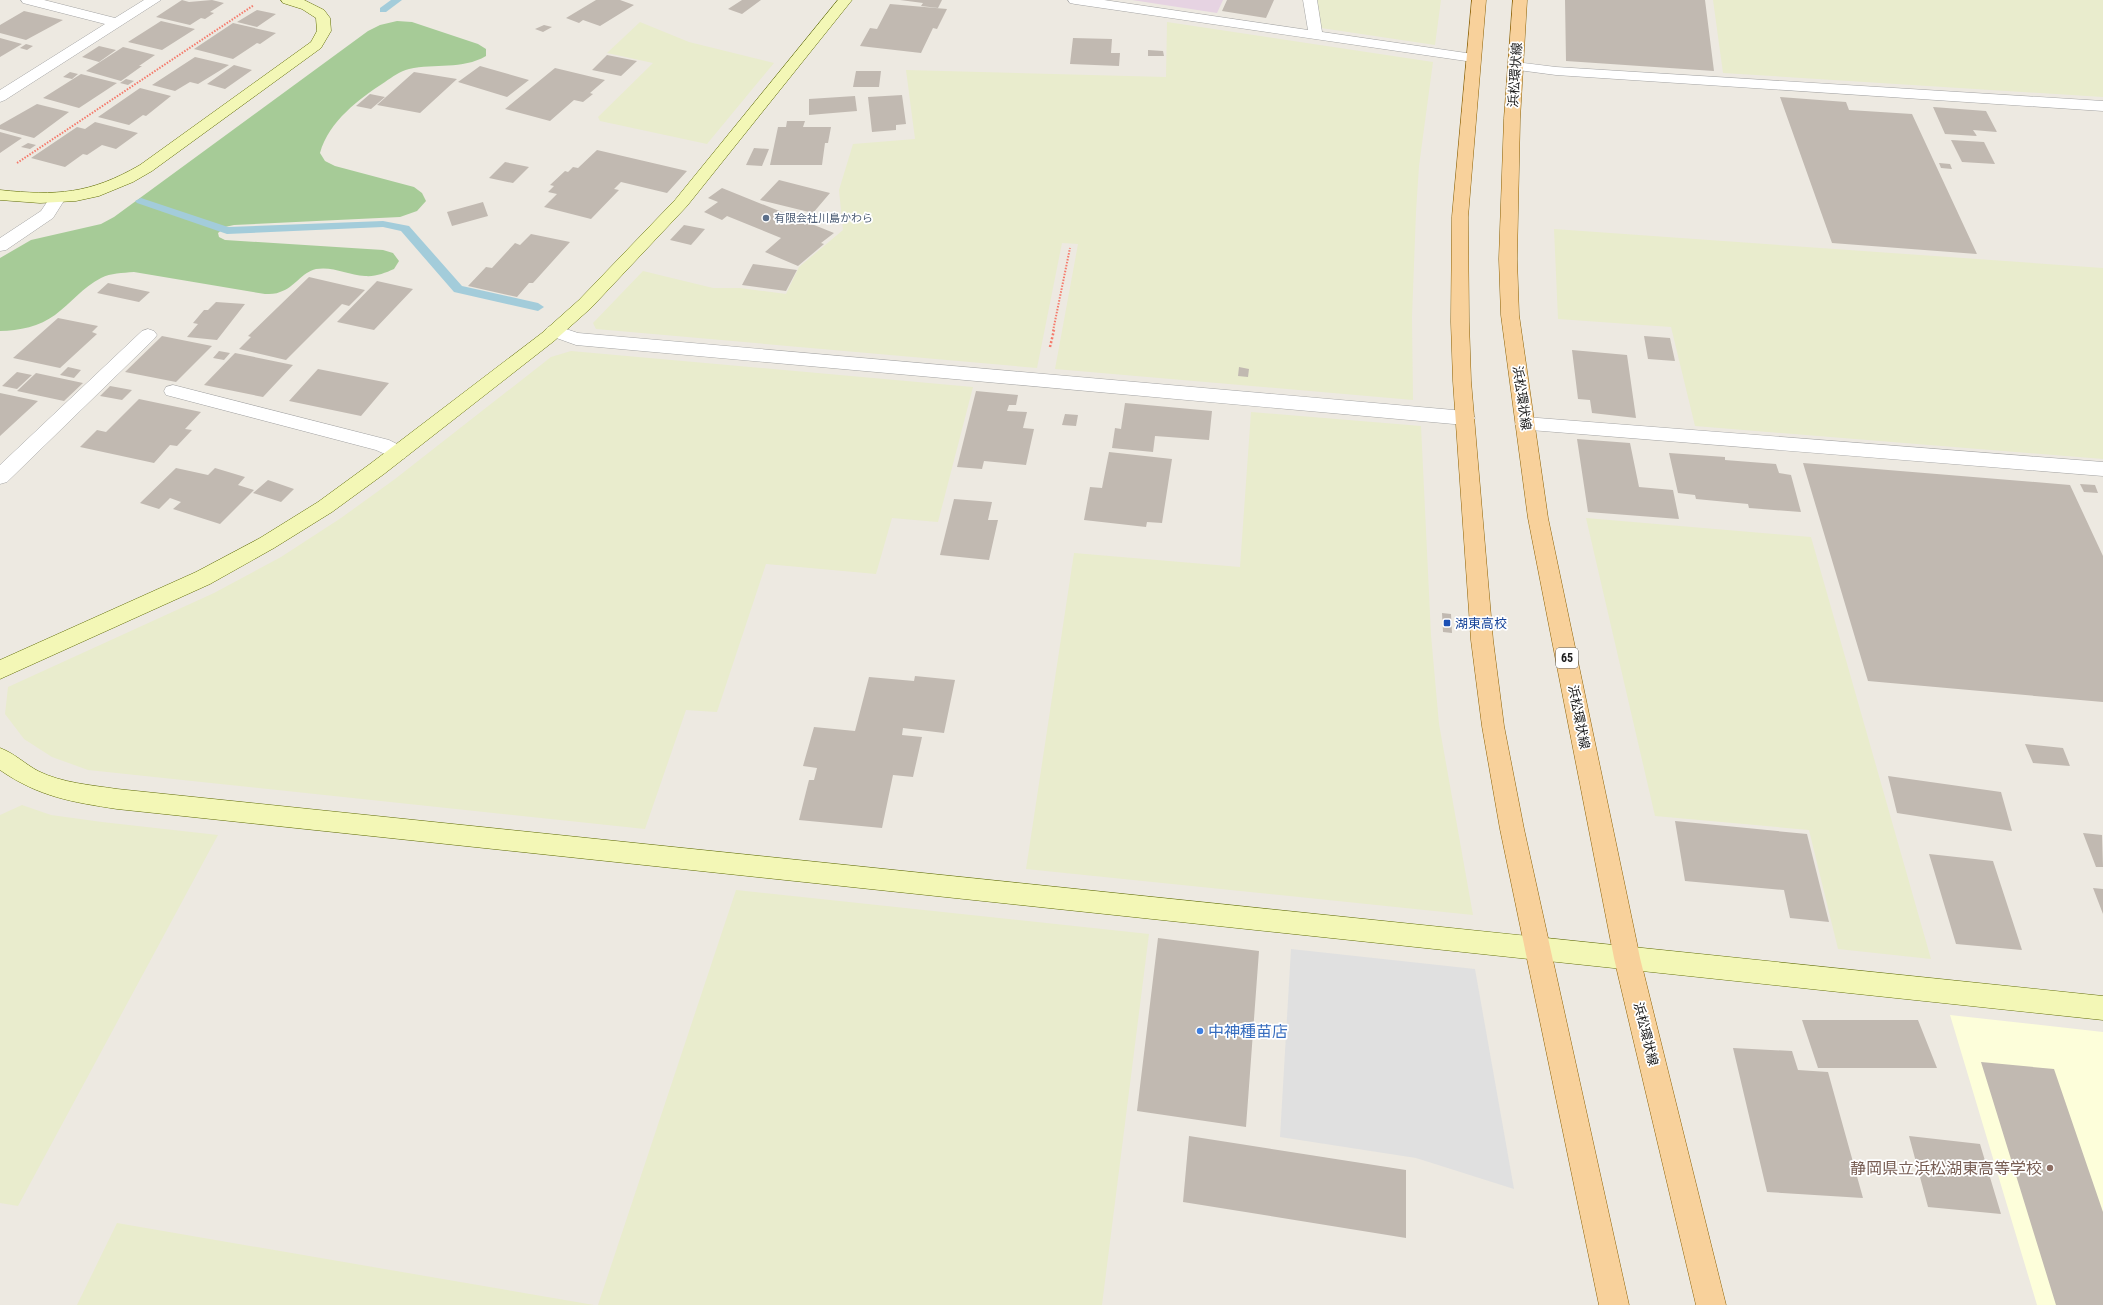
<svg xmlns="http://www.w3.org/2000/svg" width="2103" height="1305" font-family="'Roboto Condensed','Noto Sans JP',sans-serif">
  <rect width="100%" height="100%" fill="#ede9e1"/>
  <path fill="#e6d3e2" d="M1132 0H1223L1217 13Z"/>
  <path fill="#fdfeda" d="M1950 1015 2103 1032V1305H2037Z"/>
  <path fill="#e9eccd" d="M1317 0H1441L1435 45 1321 28Z
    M1713 0H2103V97L1723 73Z
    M640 22 689 42 774 63 707 144 600 121 598 117 653 63 607 53Z
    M1167 22 1433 62 1419 166 1416 212 1412 317 1413 400 1055 369 1078 244 1062 243 1037 368 596 329 593 323 643 271 713 288H740L786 294 799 267 843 230 839 190 853 144 915 139 906 70 1166 77Z
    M1554 229 2103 268V459L1695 426 1671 327 1558 319Z
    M571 351 973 387 938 522 892 518 876 574 766 564 717 712 686 710 645 829 88 770 52 757 24 739 5 714 8 687 214 593 281 557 341 518 395 479 551 357Z
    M1251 412 1421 426 1431 635 1439 724 1473 915 1026 869 1074 553 1240 567Z
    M1586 518 1811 537 1931 959 1838 949 1809 830 1655 816Z
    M22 805 51 815 102 822 218 835 18 1206 0 1203V815Z
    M736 890 1149 934 1102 1305H598Z
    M117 1223 594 1305H77Z"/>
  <path fill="#a6cb97" d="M397 21 412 22 478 44 486 49V56C462 70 435 63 409 69 400 71 392 77 385 82 359 99 329 121 320 153L325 161 335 166 414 187 422 193 426 201 417 211 400 217 234 225 225 227 218 233 219 237 225 240 383 250 393 253 399 261 394 269C385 273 375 277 365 276 348 275 333 266 316 269 302 272 294 288 280 292 276 294 270 294 265 294L134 272C122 273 111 273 101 278 83 287 71 303 55 315 40 326 19 331 0 331V258L31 240 101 224 114 217 368 31 380 25Z"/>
  <path fill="#e0e0e0" d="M1291 949 1475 969 1514 1189 1416 1158 1280 1137Z"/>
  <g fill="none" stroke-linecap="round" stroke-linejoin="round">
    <path fill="#a3ccda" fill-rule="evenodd" d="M391 0H402L386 12H380V8Z
      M141 198 228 227 383 221 409 226 462 286 538 303 544 307 538 311 454 292 401 231 383 227 227 234 137 203 135 201Z"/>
  </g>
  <path fill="#c1b9b1" d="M182 0 189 2 212 0 224 3 210 12 214 13 205 19 201 18 190 25 156 17Z
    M596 0H620L634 5 600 26 583 20 579 23 566 18Z
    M742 0H761L742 14 728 9Z
    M900 0H942L938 8 921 6 923 3Z
    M1227 0H1274L1266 18 1222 11Z
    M1565 0H1705L1714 71 1566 61Z
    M890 4 947 9 937 29 933 28 921 53 860 46 870 28 877 29Z
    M257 10 276 14 257 27 237 22Z
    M24 11 63 20 26 40 0 33V25Z
    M161 21 195 29 162 50 128 42Z
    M233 23 276 33 260 44 257 43 233 59 194 49Z
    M544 25 552 27 543 32 535 29Z
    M0 38 22 44 0 57Z
    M1073 38 1112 39 1111 53H1120L1119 66 1070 64Z
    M26 44 33 46 27 50 20 48Z
    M99 46 116 50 99 62 82 57Z
    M123 47 155 55 139 66H142L121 81 86 71Z
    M1148 50 1163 51 1164 56H1148Z
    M607 55 637 61 621 76 592 70Z
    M195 57 229 65 198 84 190 82 175 91 152 85Z
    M234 65 252 70 225 89 207 84Z
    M480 66 529 80 507 97 458 82Z
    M555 68 605 80 590 93 593 94 583 102 574 100 550 121 505 109Z
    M856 71H881L879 87H853Z
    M70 72 78 74 72 79 63 77Z
    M414 72 457 79 420 113 377 105Z
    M81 74 117 83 79 108 43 98Z
    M126 79 134 81 128 85 120 83Z
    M140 88 171 96 146 116 143 115 129 125 98 117Z
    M370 94 385 97 371 109 356 106Z
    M902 95 906 124 896 125V130L872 132 868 97Z
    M855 96 857 111 809 115V99Z
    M1780 97 1846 102 1849 110 1912 114 1977 254 1832 243Z
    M37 104 69 112 34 138 0 129V125Z
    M1933 107 1986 111 1997 132 1973 130 1977 136 1945 134Z
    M787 121H805L803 127H831L828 143H825L822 165H770L778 127H786Z
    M95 122 138 133 116 149 102 145 87 155 83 154 65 167 31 158 77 127 85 129Z
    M0 132 22 138 0 153Z
    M1951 140 1984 142 1995 164 1962 162Z
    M28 143 36 145 30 149 21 147Z
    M754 148 769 149 762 166 746 165Z
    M597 150 687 171 667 193 621 182 614 189 619 190 591 219 544 207 557 194 548 192 554 186 550 185 565 171 568 172 573 167 578 168Z
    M505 162 529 167 513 183 489 178Z
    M1939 163 1950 164 1952 169 1941 168Z
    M779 180 830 193 813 213 760 200Z
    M722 188 834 233 821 243 824 244 798 266 765 252 781 238 727 216 722 220 704 212 718 202 708 198Z
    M483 202 488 216 452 226 447 212Z
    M684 225 705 229 691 245 670 240Z
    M531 234 570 242 533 283H529L517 297 468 286 486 267 492 268 515 243 520 245Z
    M753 264 797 270 786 291 742 285Z
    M309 277 365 290 349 306 342 304 286 360 239 349 251 337 248 336Z
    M377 281 413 289 374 330 337 322Z
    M108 283 150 292 139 302 97 293Z
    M216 302 245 304 217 340 187 337 198 324 193 323 204 310H208Z
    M58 318 98 326 92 332 97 334 60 368 13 358Z
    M162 336 212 346 176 382 125 372Z
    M1644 336 1670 338 1675 361 1648 359Z
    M1572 350 1627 355 1636 418 1592 413 1590 400 1578 399Z
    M219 351 230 353 224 360 213 358Z
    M235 353 293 365 263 397 204 385Z
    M68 367 81 370 74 378 60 375Z
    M1239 367 1249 369 1248 377 1238 376Z
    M318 369 389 383 361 416 289 401Z
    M17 372 32 375 17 389 2 386Z
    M36 373 83 383 64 401 17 391Z
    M110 386 132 390 122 400 100 396Z
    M976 391 1018 395 1016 405H1009L1007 411 1027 412 1023 428 1034 429 1026 465 984 461 982 469 957 467Z
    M0 393 38 401 0 436Z
    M139 399 201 412 185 429 192 430 177 446 170 445 154 463 80 447 97 430 106 432Z
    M1125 403 1212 411 1209 440 1155 436 1153 452 1112 448 1115 428 1121 429Z
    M1065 414 1078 415 1076 426 1062 425Z
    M1577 439 1630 443 1639 487 1673 490 1679 519 1588 512Z
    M1109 452 1172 459 1162 523 1147 522 1146 527 1084 520 1090 487 1102 488Z
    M1669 453 1725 457V460L1776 464 1779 473 1791 475 1801 512 1749 508 1748 504 1696 499 1695 495 1678 493Z
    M1803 463 2070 485 2103 556V702L1868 681Z
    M176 468 208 475 215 468 245 477 238 485 254 490 220 524 173 509 181 502 170 498 159 509 140 503Z
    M268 480 294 489 281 502 253 493Z
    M2080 484 2095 485 2098 493 2084 492Z
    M954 499 992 502 988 520H998L989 560 940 555Z
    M1442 613 1451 614 1452 633 1443 632Z
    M915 676 955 680 944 733 903 728 902 735 922 737 913 777 893 775 882 828 799 820 809 780H814L817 768 803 766 814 727 855 731 869 677 914 681Z
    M2025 744 2063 748 2070 766 2033 763Z
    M1888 776 2001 792 2012 831 1897 813Z
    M1675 821 1807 834 1829 922 1790 918 1784 890 1685 881Z
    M2083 833 2102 835 2103 867H2096Z
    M1929 854 1993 861 2022 950 1956 944Z
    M2093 888 2103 889V914Z
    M1158 938 1259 951 1246 1127 1137 1111Z
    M1802 1020H1918L1937 1068H1818Z
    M1733 1048 1792 1051 1798 1070 1828 1072 1863 1198 1767 1192Z
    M1981 1062 2054 1069 2103 1212V1305H2056Z
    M1189 1136 1406 1170V1238L1183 1202Z
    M1909 1136 1980 1144 2001 1214 1928 1207Z"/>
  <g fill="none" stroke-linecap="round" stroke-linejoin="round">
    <g stroke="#a3a3a3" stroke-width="1">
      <path id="street" d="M21 0H44L115 18 144 0H161L5 100 0 102V90L105 24 23 3Z
        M1068 0H1104L1308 30 1303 0H1317L1322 32 1473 54 1478 55 1480 58 1478 61 1473 62 1075 4 1070 3Z
        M1515 62 1556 67 2103 101V111L1556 75 1510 69 1508 66 1510 63Z
        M57 194 63 196 65 199 53 218 6 250 0 251V238L41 211 51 196Z
        M554 325 578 333 1465 411 1472 413 1475 418 1472 423 1465 425 576 345 548 335 545 331 548 327Z
        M148 329 154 331 157 335 154 339 7 482 0 484V465L142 331Z
        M173 385 389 440 405 448 408 453 405 458 398 460 376 450 166 395 164 391 166 387Z
        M1525 417 2103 462V476L1518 429 1515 424 1518 419Z"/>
    </g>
    <g stroke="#616d08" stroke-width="1">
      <path id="secondary" d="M281 0H304L324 10 330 18 331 31 321 48 152 171 133 182 99 196 76 201 40 203 0 200V190C57 196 90 194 140 165L311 42 317 31 316 18 302 9 283 3Z
        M838 0H852L687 206 591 308 554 341 384 474 332 512 274 548 210 584 0 679V660L196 572 260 538 318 502 370 464 542 333 579 300 675 200Z
        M0 748C14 753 25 764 38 771 62 783 91 785 117 789L2103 996V1020L117 809C72 802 39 797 0 770Z"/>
    </g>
    <g stroke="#8e6205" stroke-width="1">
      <path id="primary" d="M1472 0H1486L1468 217 1469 322 1471 381 1493 640 1504 726 1524 829 1629 1305H1599L1500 829 1482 726 1471 640 1453 381 1451 322 1452 217Z
        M1513 0H1527L1520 119 1517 259 1519 315 1548 518 1640 958 1726 1305H1696L1614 958 1528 518 1501 315 1499 259 1504 119Z"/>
    </g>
    <path stroke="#f57a6b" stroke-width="2" stroke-dasharray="1.5 1.5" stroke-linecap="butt" d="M17 163 254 5
      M1053 331 1070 248"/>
    <path stroke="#f57a6b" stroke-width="2.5" stroke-dasharray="2 2" stroke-linecap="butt" d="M1050 347 1054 330"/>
    <use href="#street" fill="#fff" fill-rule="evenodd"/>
    <use href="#secondary" fill="#f3f7b6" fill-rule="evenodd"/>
    <use href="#primary" fill="#f8d19b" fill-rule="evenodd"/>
  </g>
  <circle fill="#5c6f8a" stroke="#fff" stroke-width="1.5" cx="766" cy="218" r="4"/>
  <rect fill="#1a4fb4" stroke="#fff" stroke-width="1.5" x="1443" y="619" width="8" height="8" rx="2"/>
  <circle fill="#3f7fe0" stroke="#fff" stroke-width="1.5" cx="1200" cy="1031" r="4"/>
  <circle fill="#8d6e63" stroke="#fff" stroke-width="1.5" cx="2050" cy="1168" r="4"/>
  <g text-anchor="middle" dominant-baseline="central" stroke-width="3.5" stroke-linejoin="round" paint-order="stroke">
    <g font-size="11" fill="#4e5e75" stroke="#fff" text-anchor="start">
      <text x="774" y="218">有限会社川島かわら</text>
    </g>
    <rect fill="#fff" stroke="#606060" stroke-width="1" x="1556" y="648" width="22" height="20" rx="3"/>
    <g font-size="12" font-weight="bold" fill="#1c1c1c">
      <text x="1567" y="658">65</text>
    </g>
    <g font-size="13" fill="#1c1c1c" stroke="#fff">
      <text transform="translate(1515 75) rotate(-86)">浜松環状線</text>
      <text transform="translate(1522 398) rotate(82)">浜松環状線</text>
      <text transform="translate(1579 717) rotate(79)">浜松環状線</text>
      <text transform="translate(1646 1034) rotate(76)">浜松環状線</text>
    </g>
    <g font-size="13" fill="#164399" stroke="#fff" text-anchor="start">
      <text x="1455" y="623">湖東高校</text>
    </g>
    <g font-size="16" fill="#366cbe" stroke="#fff" text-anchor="start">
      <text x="1208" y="1031">中神種苗店</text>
    </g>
    <g font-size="16" fill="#785e54" stroke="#fff" text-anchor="end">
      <text x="2042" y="1168">静岡県立浜松湖東高等学校</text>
    </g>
  </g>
</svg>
